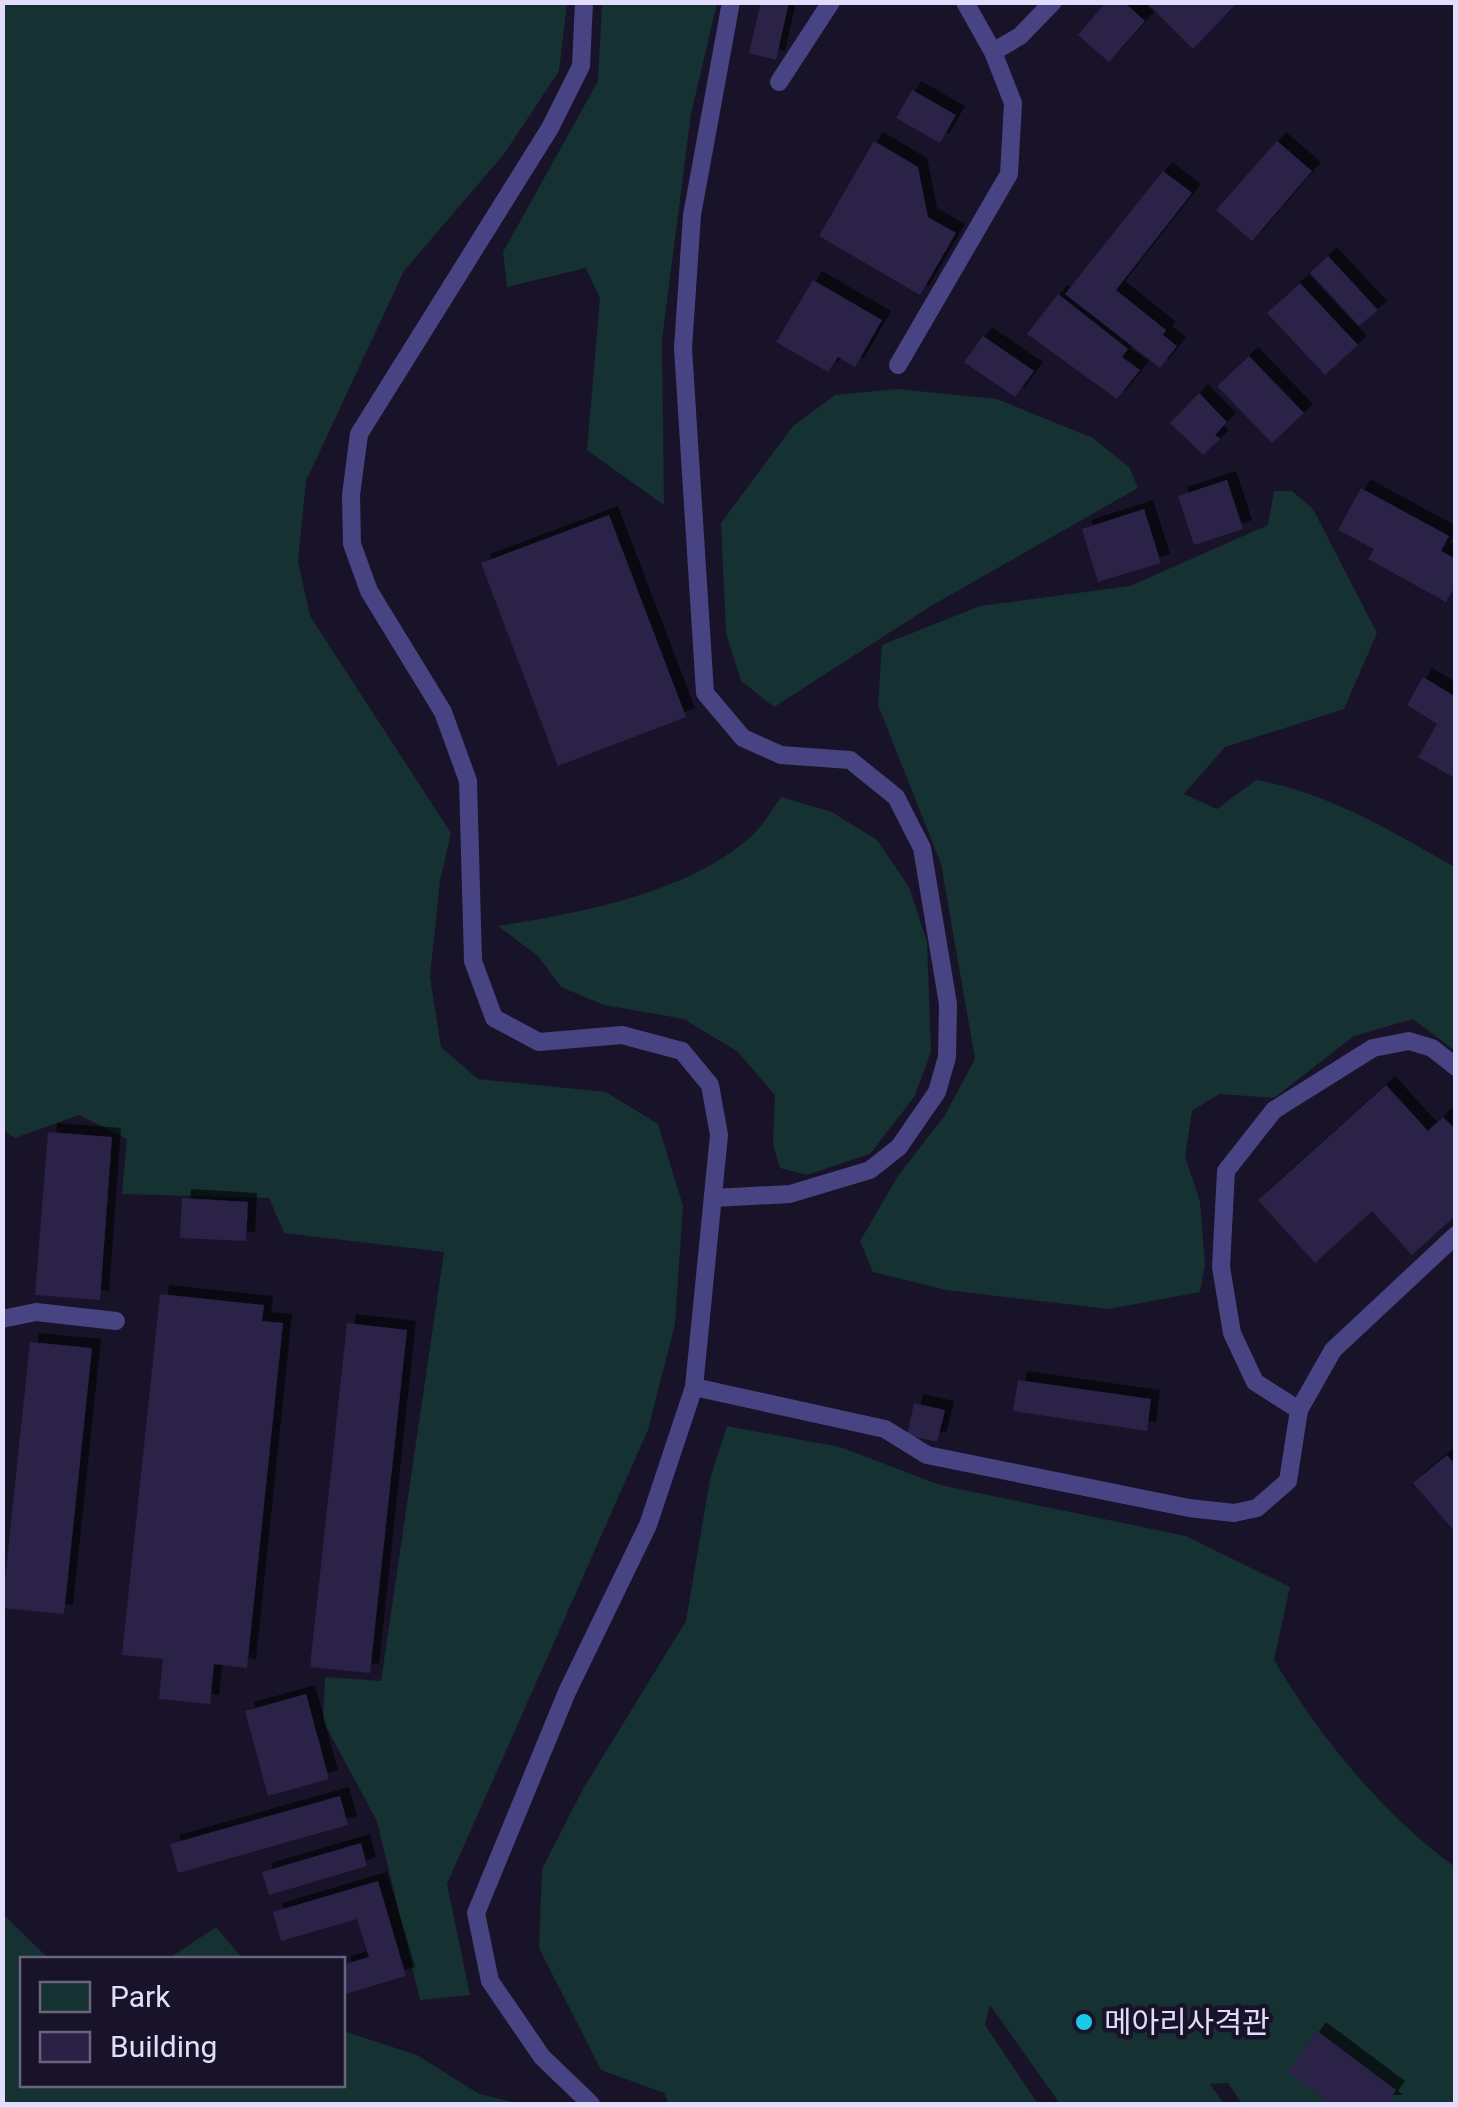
<svg xmlns="http://www.w3.org/2000/svg" width="1458" height="2107" font-family="Roboto,'Noto Sans KR',sans-serif">
  <defs>
    <filter id="shadow"><feDropShadow dx="9" dy="-9" stdDeviation="0" flood-color="#0009"/></filter>
  </defs>
  <rect width="100%" height="100%" fill="#181328"/>
  <path fill="#163131" d="M3 2 567 3 559 71 504 154 404 271 306 481 298 561 310 616 451 833 440 881 430 977 441 1047 478 1079 606 1092 658 1124 683 1206 675 1324 648 1430 447 1884 470 1995 420 2000 377 1821 323 1721 325 1677 381 1681 444 1252 284 1233 269 1198 122 1194 127 1139 79 1115 15 1138 3 1130Z
    M602 3H717L691 114 662 340 664 505 587 450 600 298 586 268 507 287 503 252 598 81Z
    M897 389 997 399 1093 438 1129 467 1138 488 931 606 774 707 741 681 726 633 721 523 793 426 835 395Z
    M1274 491H1292L1313 509 1377 633 1344 709 1225 747 1184 794 1217 809 1256 780C1330 793 1390 831 1455 867V1051L1413 1019 1354 1036 1274 1098 1219 1094 1192 1111 1185 1157 1200 1201 1205 1264 1200 1292 1109 1309 946 1290 873 1272 860 1241 898 1176 945 1115 975 1059 941 864 878 705 882 645 980 606 1130 586 1268 525Z
    M781 797 832 812 877 840 909 887 927 942 931 1052 914 1097 870 1154 807 1175 780 1168 773 1144 775 1095 738 1052 684 1019 604 1005 561 987 538 956 498 926C579 913 683 894 747 840 761 829 771 811 781 797Z
    M727 1426 840 1447 940 1485 1186 1536 1290 1587 1274 1660C1320 1737 1382 1814 1455 1867V2104H1242L1228 2083 1210 2084 1224 2104H1060L990 2005 985 2025 1038 2104H669L664 2093 601 2070 539 1948 542 1869 583 1789 686 1621 710 1479Z
    M2 1913 49 1959 22 1960V2084H342L343 2031 417 2055 479 2094 522 2104H3Z
    M216 1927 243 1959H168Z"/>
  <path fill="#2b2147" filter="url(#shadow)" d="M761 2H789L776 60 749 53Z
    M1106 2H1124L1145 21 1109 62 1078 35Z
    M1146 2H1238L1193 49Z
    M912 90 956 115 940 143 896 118Z
    M874 141 918 167 928 217 956 233 920 295 819 236Z
    M1277 141 1312 171 1252 241 1216 210Z
    M1163 171 1192 193 1116 290 1166 330 1163 335 1177 346 1160 368 1065 294Z
    M1328 256 1378 310 1359 326 1310 273Z
    M813 280 882 320 855 367 838 357 828 372 776 342Z
    M1300 283 1358 345 1325 375 1267 313Z
    M1058 294 1128 349 1122 357 1140 370 1117 399 1027 334Z
    M983 336 1034 371 1015 397 964 362Z
    M1249 356 1304 413 1272 443 1217 386Z
    M1199 393 1227 422 1215 435 1220 439 1203 455 1170 423Z
    M1227 480 1243 529 1194 545 1178 496Z
    M1361 488 1449 536 1441 551 1456 559V585L1446 602 1368 559 1374 549 1338 530Z
    M1144 509 1161 563 1098 582 1082 529Z
    M609 515 686 717 558 766 481 563Z
    M1423 677 1456 697V779L1418 757 1437 724 1407 705Z
    M1386 1085 1428 1131 1443 1117 1456 1130V1215L1412 1255 1372 1211 1315 1263 1258 1200Z
    M48 1132 112 1137 100 1300 35 1295Z
    M182 1198 248 1202 246 1241 180 1238Z
    M160 1294 264 1305 262 1321 283 1323 247 1668 214 1664 210 1704 159 1699 163 1659 122 1655Z
    M347 1323 407 1330 370 1673 310 1667Z
    M30 1342 92 1348 64 1614 2 1608Z
    M1018 1380 1151 1399 1147 1431 1013 1411Z
    M914 1403 945 1410 937 1442 907 1435Z
    M1447 1455 1456 1465V1533L1413 1483Z
    M306 1694 329 1779 268 1796 245 1711Z
    M340 1796 348 1825 178 1873 170 1844Z
    M361 1843 367 1866 269 1895 262 1872Z
    M378 1881 406 1976 342 1995V1965L369 1957 357 1919 281 1941 273 1912Z
    M1317 2031 1396 2090 1389 2100 1394 2104H1330L1287 2072Z"/>
  <g fill="none" stroke-linecap="round" stroke-linejoin="round">
    <path stroke="#484382" stroke-width="18" d="M584 2 581 66 550 128 359 434 351 495 352 544 369 591 443 712 468 781 473 961 494 1018 539 1042 622 1035 682 1051 710 1085 719 1135 694 1387 648 1525 567 1692 476 1913 490 1981 542 2057 591 2104
      M993 52 1020 36 1053 2
      M779 82 831 2
      M898 365 1009 174 1013 103 993 52 965 2
      M713 1198 790 1194 870 1170 899 1147 937 1092 947 1057 948 1004 922 848 896 797 850 760 781 755 743 738 705 693 683 348 692 215 731 2
      M2 1319 36 1312 116 1321
      M694 1387 885 1429 927 1455 1189 1508 1234 1513 1257 1508 1288 1481 1299 1410 1333 1350 1456 1235
      M1299 1410 1255 1382 1232 1333 1221 1267 1226 1171 1274 1110 1373 1048 1409 1041 1432 1048 1456 1067"/>
  </g>
  <circle fill="#1cc9e9" stroke="#181328" stroke-width="4" cx="1084" cy="2022" r="10"/>
  <g text-anchor="middle" dominant-baseline="central" stroke-width="9" stroke-linejoin="round" paint-order="stroke">
    <g font-size="30" fill="#e2ddfc" stroke="#181328" text-anchor="start">
      <text x="1104" y="2022">메아리사격관</text>
    </g>
  </g>
  <rect width="1458" height="2107" fill="none" stroke="#e2ddfc" stroke-width="10"/>
  <rect x="20" y="1957" width="325" height="130" fill="#181328" stroke="#69647d" stroke-width="2.5"/>
  <rect x="40" y="1982" width="50" height="30" fill="#163131" stroke="#69647d" stroke-width="2.5"/>
  <text x="110" y="2007" font-size="30" fill="#e2ddfc">Park</text>
  <rect x="40" y="2032" width="50" height="30" fill="#2b2147" stroke="#69647d" stroke-width="2.5"/>
  <text x="110" y="2057" font-size="30" fill="#e2ddfc">Building</text>
</svg>
